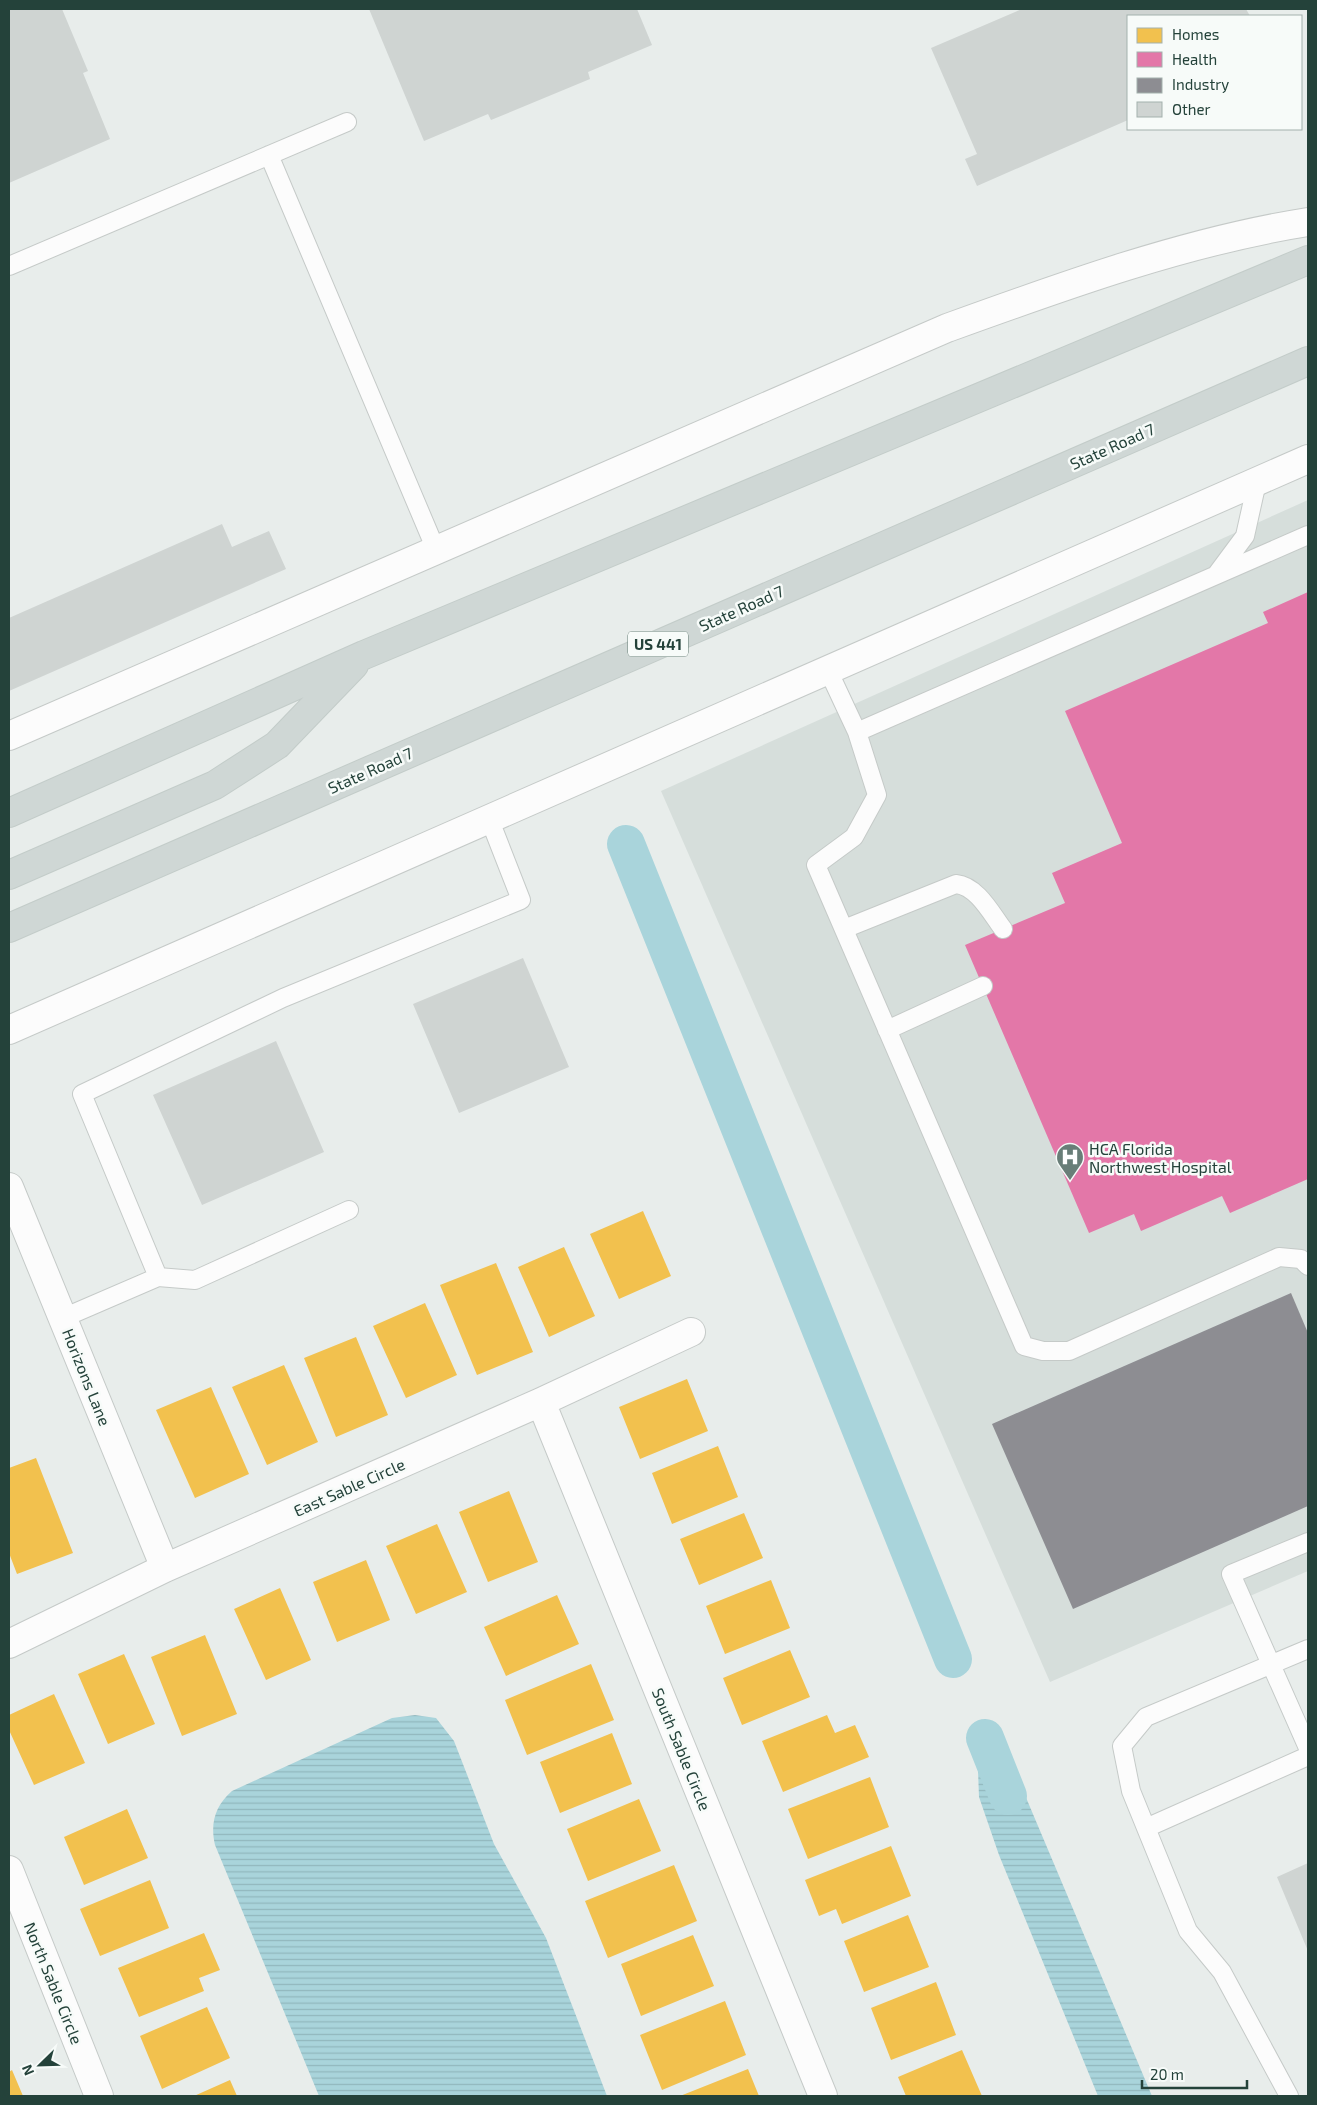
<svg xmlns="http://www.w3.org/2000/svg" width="1317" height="2105" font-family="'Exo 2',sans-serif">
  <defs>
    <pattern id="water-rules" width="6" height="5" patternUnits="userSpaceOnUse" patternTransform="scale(1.25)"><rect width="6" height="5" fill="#a9d4db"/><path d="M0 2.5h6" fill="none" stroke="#91b7bd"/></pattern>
  </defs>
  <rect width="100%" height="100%" fill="#e8edeb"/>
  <path fill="#d6dedb" d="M1308 500V1571L1050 1682 661 791Z"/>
  <path fill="url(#water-rules)" d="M415 1715 436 1718 454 1741 494 1844 546 1938 607 2096H319L215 1845C210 1823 215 1806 232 1791L392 1718Z
    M984 1749 1002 1750 1011 1762 1152 2096H1098L999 1855 979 1797 978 1770Z"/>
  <path fill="#f2c14e" d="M643 1211 671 1276 619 1299 590 1234Z
    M564 1247 595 1316 549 1337 518 1267Z
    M496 1263 533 1352 477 1375 440 1285Z
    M425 1303 457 1375 406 1398 373 1326Z
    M356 1337 388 1415 336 1437 304 1358Z
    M284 1365 318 1442 267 1465 232 1387Z
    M687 1379 708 1431 640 1459 619 1407Z
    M211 1387 249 1474 195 1498 156 1410Z
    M718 1446 738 1497 672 1524 652 1473Z
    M36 1458 73 1553 17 1574 9 1553V1468Z
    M509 1491 538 1562 488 1582 459 1512Z
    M744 1513 763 1558 699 1585 680 1539Z
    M437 1524 467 1592 416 1614 386 1546Z
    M366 1560 390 1620 337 1642 313 1582Z
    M771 1580 790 1628 725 1654 706 1606Z
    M280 1588 311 1660 266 1680 234 1609Z
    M557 1595 579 1644 506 1676 484 1627Z
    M205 1635 237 1714 182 1736 151 1657Z
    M790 1650 810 1697 742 1725 723 1678Z
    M124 1654 155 1724 108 1744 78 1674Z
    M591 1664 614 1720 527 1755 505 1700Z
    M54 1694 85 1763 34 1785 9 1730V1715Z
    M827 1715 835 1733 855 1725 869 1757 783 1792 762 1741Z
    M612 1733 632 1784 560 1813 540 1762Z
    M870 1777 889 1827 808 1859 788 1809Z
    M639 1799 661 1851 588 1881 567 1829Z
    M127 1809 148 1858 84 1885 64 1837Z
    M891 1846 911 1896 842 1924 836 1909 819 1916 805 1880Z
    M674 1865 697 1921 608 1958 585 1901Z
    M150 1880 169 1928 100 1956 80 1909Z
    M908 1915 929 1967 864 1992 844 1941Z
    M204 1933 220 1970 199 1978 204 1991 139 2017 118 1968Z
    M693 1935 714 1986 641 2016 621 1964Z
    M936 1982 956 2035 891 2060 871 2008Z
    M725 2001 746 2055 662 2090 640 2035Z
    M207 2007 230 2058 162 2089 140 2036Z
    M962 2050 982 2096H906L898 2077Z
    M748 2069 759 2096H680Z
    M12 2070 23 2096H9V2072Z
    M230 2080 237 2096H194Z"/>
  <path fill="#e377a8" d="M1308 592V1179L1230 1213 1222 1196 1141 1231 1134 1214 1089 1233 965 945 1065 903 1052 873 1122 843 1065 711 1268 623 1263 612Z"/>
  <path fill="#8d8d92" d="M1291 1293 1308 1333V1506L1073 1609 992 1424Z"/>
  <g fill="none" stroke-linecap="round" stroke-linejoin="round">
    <path stroke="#a9d4db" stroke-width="38" d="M626 844 953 1659
      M985 1738 1008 1796"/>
  </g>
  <path fill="#cfd4d2" d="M9 9H62L88 71 83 73 110 139 9 183Z
    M369 9H637L652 45 588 72 590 79 491 120 488 114 424 141Z
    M1022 9H1246L1250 16H1128V120L977 186 965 159 977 154 931 48Z
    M222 524 232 547 269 531 286 569 9 691V618Z
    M523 958 569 1067 459 1113 413 1004Z
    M276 1041 324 1152 202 1205 153 1095Z
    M1308 1863V1951L1277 1877Z"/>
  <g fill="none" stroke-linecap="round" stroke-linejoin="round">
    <g stroke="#c5cac8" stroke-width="20">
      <path id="service" d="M269 155 436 550
        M9 266 347 122
        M1216 575 1245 536 1257 482
        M828 670 857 732 877 795 854 837 816 865 1024 1346 1043 1351H1069L1279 1257 1301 1259 1308 1266
        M857 732 1308 535
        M844 929 956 884C977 886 991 913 1003 929
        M887 1030 983 986
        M158 1277 82 1094 283 998 521 900 489 818
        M63 1318 158 1277 195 1280 349 1210
        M1308 1542 1231 1574 1308 1748
        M1146 1828 1308 1756
        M1289 2096 1222 1972 1188 1931 1131 1791 1122 1746 1146 1717 1308 1649"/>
    </g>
    <g stroke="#c5cac8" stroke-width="30">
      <path id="minor" d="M9 736 947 328C1063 286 1187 241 1308 222
        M9 1030 1308 459
        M9 1187 165 1568
        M541 1402 823 2096
        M9 1644 165 1568 541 1402 691 1332
        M9 1870 99 2096"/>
    </g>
    <g stroke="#c3ccc9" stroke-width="30">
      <path id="primary" d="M9 813 364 655 1308 260
        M9 875 215 785 277 745 354 665
        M9 928 1308 361"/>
    </g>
    <use href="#service" stroke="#fcfcfc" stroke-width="18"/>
    <use href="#minor" stroke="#fcfcfc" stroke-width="28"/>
    <use href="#primary" stroke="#cfd7d5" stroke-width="28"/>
  </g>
  <defs>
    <g id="hospital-pin" transform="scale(1.4375)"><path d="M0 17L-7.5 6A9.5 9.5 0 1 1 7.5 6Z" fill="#697e78" stroke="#f7fbf9"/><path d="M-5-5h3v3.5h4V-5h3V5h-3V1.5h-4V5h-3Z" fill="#fff"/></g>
  </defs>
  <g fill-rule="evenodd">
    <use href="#hospital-pin" x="1070" y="1157"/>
  </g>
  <g text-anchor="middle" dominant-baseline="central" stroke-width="5" stroke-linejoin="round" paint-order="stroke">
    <rect fill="#f7fbf9" stroke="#637a73" stroke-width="1" x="628" y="631.5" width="60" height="25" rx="4"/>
    <g font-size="15" font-weight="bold" fill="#24423a">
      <text x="658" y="644">US 441</text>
    </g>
    <g font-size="16" fill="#24423a" stroke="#f7fbf9">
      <text transform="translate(1112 446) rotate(-24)">State Road 7</text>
      <text transform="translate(741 608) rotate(-24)">State Road 7</text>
      <text transform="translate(370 770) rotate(-24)">State Road 7</text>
      <text transform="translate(87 1377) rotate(68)">Horizons Lane</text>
      <text transform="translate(349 1487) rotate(-24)">East Sable Circle</text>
      <text transform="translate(682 1749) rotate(68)">South Sable Circle</text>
      <text transform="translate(54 1983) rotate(68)">North Sable Circle</text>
    </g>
    <g font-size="16" fill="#24423a" stroke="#f7fbf9" text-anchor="start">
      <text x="1089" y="1148">HCA Florida<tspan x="1089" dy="18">Northwest Hospital</tspan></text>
    </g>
  </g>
  <rect width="1317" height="2105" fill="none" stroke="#24423a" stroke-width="20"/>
  <rect x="1127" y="15" width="175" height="115" fill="#f7fbf9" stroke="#a3b1ad"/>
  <rect x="1137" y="28" width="25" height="15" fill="#f2c14e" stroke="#a3b1ad"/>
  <text x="1172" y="40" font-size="15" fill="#24423a">Homes</text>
  <rect x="1137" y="52" width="25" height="15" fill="#e377a8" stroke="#a3b1ad"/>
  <text x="1172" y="65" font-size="15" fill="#24423a">Health</text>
  <rect x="1137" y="78" width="25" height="15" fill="#8d8d92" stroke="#a3b1ad"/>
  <text x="1172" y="90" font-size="15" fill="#24423a">Industry</text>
  <rect x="1137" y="102" width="25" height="15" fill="#cfd4d2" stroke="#a3b1ad"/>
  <text x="1172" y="115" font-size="15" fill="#24423a">Other</text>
  <g transform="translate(40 2065) rotate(247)" stroke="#f7fbf9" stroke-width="4" paint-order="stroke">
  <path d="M0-4L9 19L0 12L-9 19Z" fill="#24423a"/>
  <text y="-8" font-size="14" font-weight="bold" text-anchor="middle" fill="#24423a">N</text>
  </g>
  <path d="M1142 2080v8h105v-8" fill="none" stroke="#24423a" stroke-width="2.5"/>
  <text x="1150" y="2080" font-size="15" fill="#24423a" stroke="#f7fbf9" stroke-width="4" paint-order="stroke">20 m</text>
</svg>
